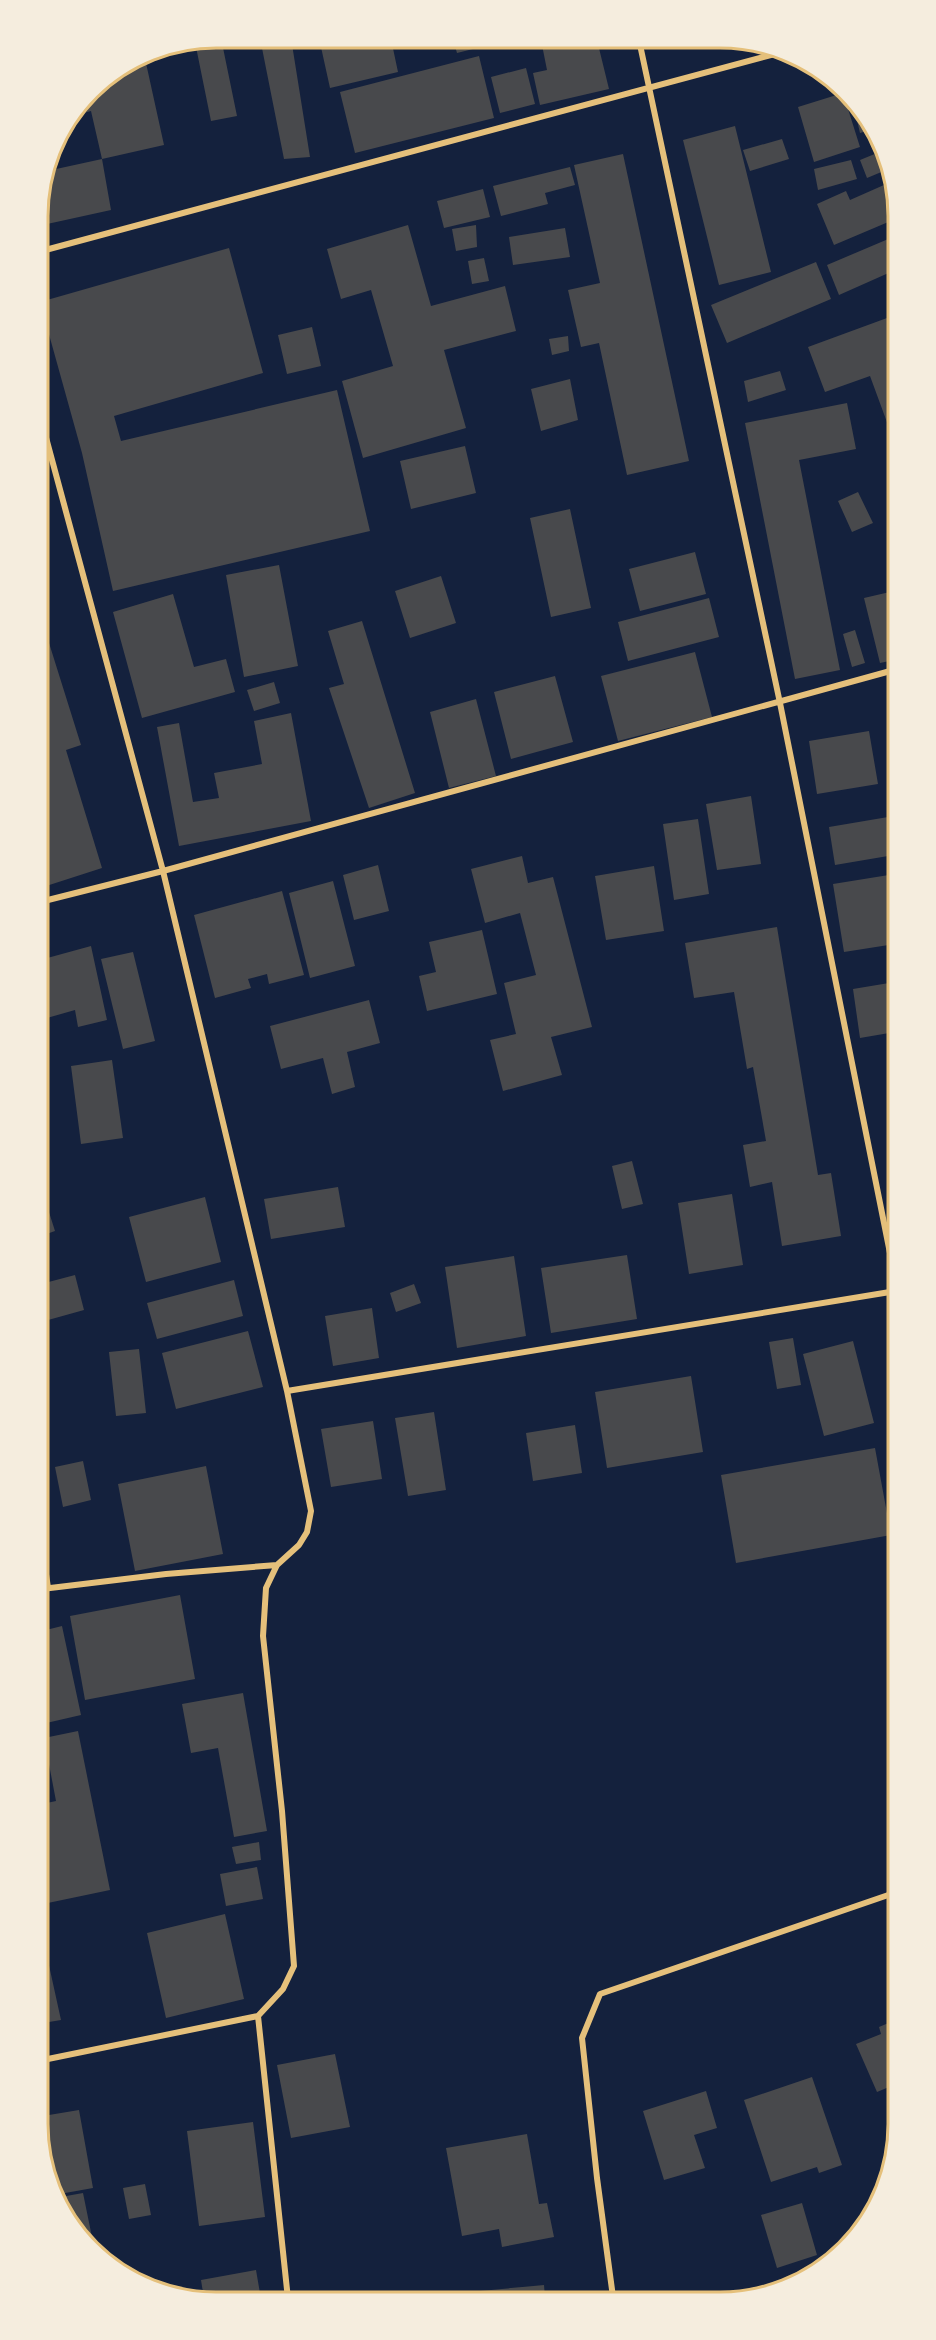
<svg xmlns="http://www.w3.org/2000/svg" width="936" height="2340" font-family="Helvetica,sans-serif">
  <rect width="100%" height="100%" fill="#14213d"/>
  <path fill="#48494c" d="M216 38H221L237 116 211 121 195 42Z
    M260 38H291L310 157 284 159Z
    M319 38 391 39 398 72 330 88Z
    M453 39H480L481 47 457 53Z
    M528 39 566 40 567 41 597 40 609 89 540 105 533 73 547 70 542 45 530 47Z
    M144 54 164 145 102 159 91 111 72 116 98 82Z
    M479 56 494 118 355 153 340 92Z
    M526 68 535 104 500 113 491 77Z
    M843 93 860 147 814 162 798 107Z
    M852 99 866 124 870 130 860 133Z
    M735 126 771 272 719 285 683 140Z
    M56 137 60 153 51 155Z
    M782 139 789 159 750 171 743 150Z
    M882 151 891 168 867 178 860 160Z
    M623 154 689 461 627 475 599 343 581 347 568 290 600 283 574 165Z
    M102 159 111 210 38 226V204L47 171Z
    M851 160 857 179 818 190 814 169Z
    M570 167 575 185 545 193 548 204 501 216 493 186Z
    M893 181V220L834 245 817 204 846 191 850 200Z
    M483 189 490 217 444 228 437 201Z
    M408 225 431 306 505 286 516 331 444 350 466 428 363 458 342 381 393 366 371 290 341 299 327 249Z
    M476 225 477 247 456 251 452 229Z
    M565 228 570 257 513 265 509 237Z
    M893 237V271L839 295 827 265Z
    M229 248 263 373 114 416 121 441 337 390 370 531 113 591 82 453 40 302Z
    M484 258 489 281 472 284 468 261Z
    M816 262 831 299 727 343 711 305Z
    M887 318 893 334V423L888 425 870 376 825 392 808 347Z
    M312 327 321 366 287 374 278 335Z
    M568 336 569 351 552 355 549 339Z
    M780 371 786 390 748 402 744 381Z
    M570 379 578 420 541 431 531 389Z
    M847 403 856 449 799 460 840 670 795 679 745 423Z
    M465 446 476 493 411 509 400 461Z
    M858 492 873 523 852 532 838 501Z
    M570 509 591 608 551 617 530 518Z
    M695 552 706 594 640 611 629 569Z
    M279 565 298 666 244 677 226 575Z
    M441 576 456 623 410 638 395 591Z
    M894 591V660L880 663 864 598Z
    M173 594 194 667 226 659 235 692 142 718 113 612Z
    M709 598 719 637 628 661 618 622Z
    M39 611 81 745 66 750 102 868 40 888Z
    M362 621 415 793 369 808 329 688 344 684 328 631Z
    M855 630 865 663 852 667 843 634Z
    M695 652 712 717 618 741 601 676Z
    M555 676 573 742 511 759 494 692Z
    M274 682 280 703 254 711 247 690Z
    M476 699 496 776 449 788 430 712Z
    M291 713 311 821 179 846 157 727 179 723 193 802 219 798 214 773 262 764 254 721Z
    M869 731 878 784 817 794 809 741Z
    M751 796 761 864 717 870 706 804Z
    M894 816V855L835 865 829 827Z
    M698 819 709 894 674 900 663 824Z
    M522 856 528 883 553 877 592 1027 551 1037 562 1075 503 1091 490 1040 516 1034 504 983 536 975 520 913 485 923 471 869Z
    M378 865 389 911 354 920 343 875Z
    M654 866 664 931 606 940 595 876Z
    M895 874V944L844 952 833 884Z
    M333 881 355 966 310 978 289 893Z
    M282 891 304 975 269 984 267 974 248 979 251 988 215 998 194 915Z
    M777 927 818 1175 831 1173 841 1236 782 1246 772 1182 750 1187 743 1145 766 1141 753 1067 747 1069 734 992 694 998 685 943Z
    M482 930 497 994 427 1011 419 976 436 972 429 942Z
    M91 946 107 1020 78 1027 75 1010 40 1020V960Z
    M133 952 155 1041 123 1049 101 959Z
    M895 982V1032L860 1038 853 989Z
    M369 1000 380 1043 347 1052 355 1087 332 1094 323 1058 281 1069 270 1026Z
    M112 1060 123 1138 81 1144 71 1066Z
    M40 1115 47 1140 41 1141V1118Z
    M632 1161 643 1204 622 1209 612 1166Z
    M41 1187 55 1231 41 1236Z
    M338 1187 345 1227 271 1239 264 1199Z
    M732 1194 743 1265 689 1274 678 1203Z
    M205 1197 221 1262 146 1282 129 1217Z
    M627 1255 637 1319 551 1333 541 1268Z
    M514 1256 526 1336 457 1348 445 1267Z
    M75 1275 84 1310 41 1322V1284Z
    M234 1280 243 1316 157 1339 147 1303Z
    M414 1284 421 1303 396 1312 390 1293Z
    M372 1308 379 1358 333 1366 325 1316Z
    M248 1331 263 1387 176 1409 162 1353Z
    M793 1338 801 1385 777 1389 769 1342Z
    M853 1341 874 1423 824 1436 803 1354Z
    M139 1349 146 1413 116 1416 109 1352Z
    M691 1376 703 1452 607 1468 595 1392Z
    M434 1412 446 1490 408 1496 395 1418Z
    M373 1421 382 1479 331 1487 321 1429Z
    M575 1425 582 1473 533 1481 526 1433Z
    M875 1448 891 1535 736 1563 721 1475Z
    M83 1461 91 1500 63 1507 55 1467Z
    M206 1466 223 1554 135 1571 118 1484Z
    M180 1595 195 1679 85 1700 70 1616Z
    M62 1626 81 1715 42 1724V1631Z
    M243 1693 267 1831 234 1837 218 1748 191 1753 182 1704Z
    M78 1731 110 1890 43 1904 42 1804 56 1801 44 1738Z
    M259 1842 261 1860 236 1864 232 1847Z
    M257 1867 263 1899 226 1906 220 1874Z
    M225 1914 244 1999 166 2018 147 1933Z
    M43 1938 61 2020 43 2023Z
    M898 2019V2103L895 2104 889 2087 877 2092 856 2044 881 2034 879 2027Z
    M335 2054 350 2127 291 2138 277 2065Z
    M812 2077 842 2165 819 2173 817 2167 771 2182 744 2100Z
    M706 2091 717 2128 694 2135 705 2168 664 2180 643 2111Z
    M79 2110 93 2188 54 2195 43 2170V2116Z
    M253 2122 265 2217 199 2226 187 2131Z
    M527 2134 539 2204 547 2203 554 2237 502 2247 499 2229 462 2236 446 2148Z
    M145 2184 151 2215 129 2219 123 2188Z
    M83 2193 93 2242 86 2243 62 2214 55 2198Z
    M802 2203 817 2255 777 2268 761 2215Z
    M256 2270 261 2299H204L201 2280Z
    M544 2285 545 2297 437 2298V2295Z"/>
  <g fill="none" stroke-linecap="round" stroke-linejoin="round">
    <path stroke="#e5c07b" stroke-width="6" d="M639 40 780 703 896 1283
      M38 252 786 51
      M38 408 163 871 287 1391 311 1511 307 1532 299 1545 277 1565 266 1588 263 1636 282 1811 294 1966 283 1989 258 2016 288 2299
      M40 902 163 871 894 670
      M287 1391 896 1291
      M42 1547 48 1588
      M42 1589 166 1574 277 1565
      M43 2060 258 2016
      M613 2297 597 2178 582 2038 600 1994 897 1892"/>
  </g>
  <path d="M0 0H936V2340H0ZM216 48H720A168 168 0 0 1 888 216V2124A168 168 0 0 1 720 2292H216A168 168 0 0 1 48 2124V216A168 168 0 0 1 216 48Z" fill="#f5edde" fill-rule="evenodd"/>
  <path fill="none" stroke="#e5c07b" stroke-width="3" d="M216 48H720A168 168 0 0 1 888 216V2124A168 168 0 0 1 720 2292H216A168 168 0 0 1 48 2124V216A168 168 0 0 1 216 48Z"/>
</svg>
